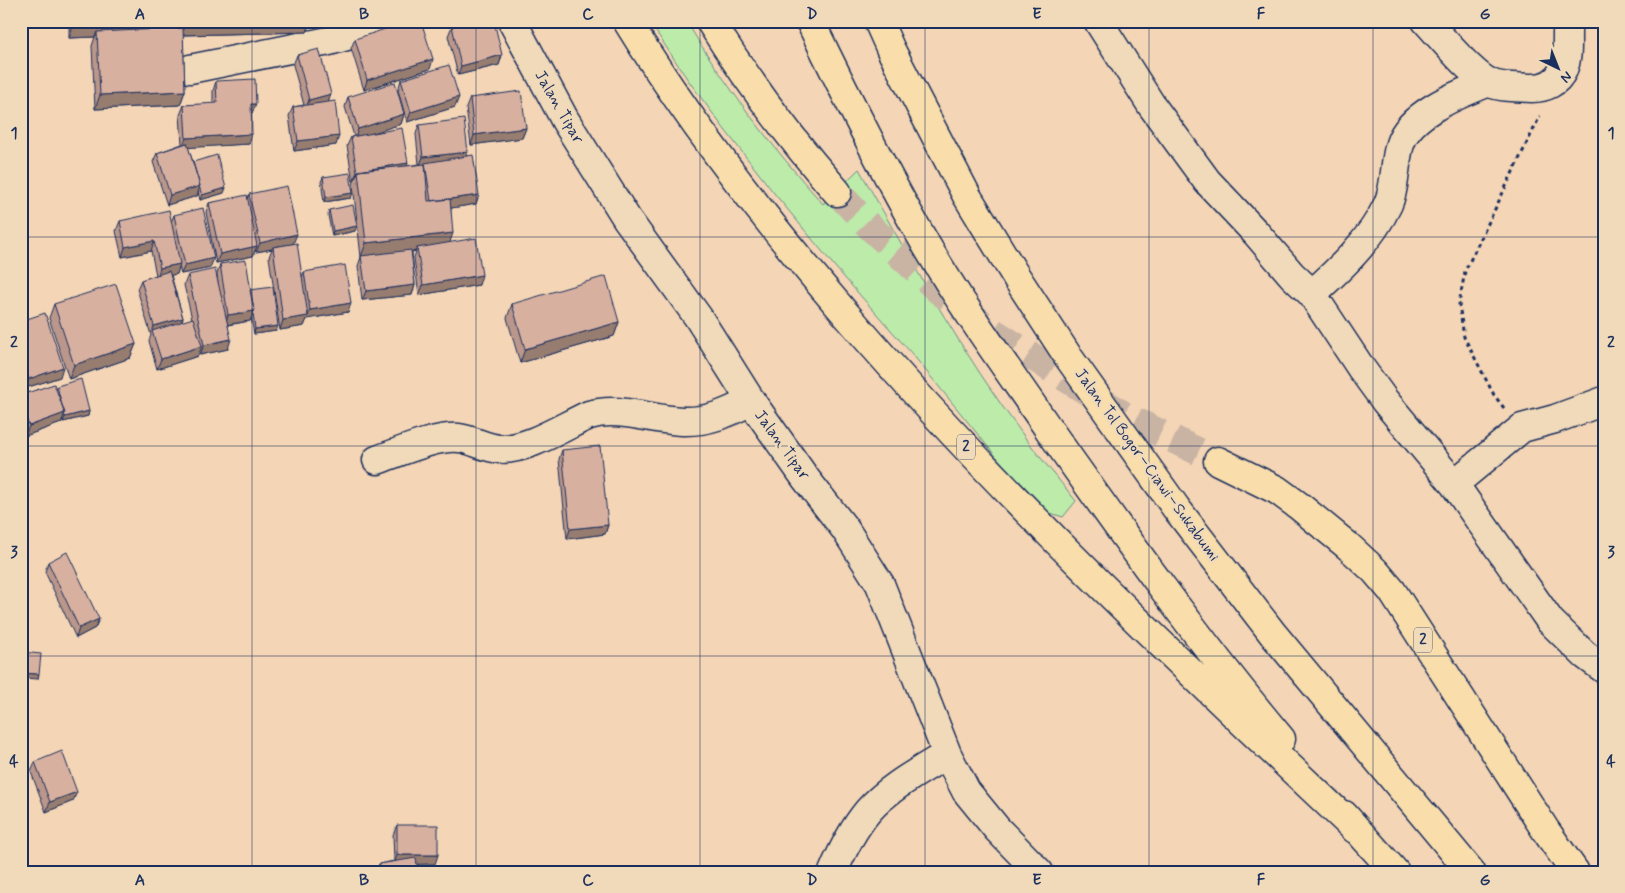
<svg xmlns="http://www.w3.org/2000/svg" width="1625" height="893" font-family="Mynerve,sans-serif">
  <rect width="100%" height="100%" fill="#f4d5b5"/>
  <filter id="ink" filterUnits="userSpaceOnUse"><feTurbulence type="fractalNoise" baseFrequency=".02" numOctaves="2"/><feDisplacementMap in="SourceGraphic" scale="10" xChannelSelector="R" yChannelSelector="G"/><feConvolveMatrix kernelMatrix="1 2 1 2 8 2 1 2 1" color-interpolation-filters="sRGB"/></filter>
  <g filter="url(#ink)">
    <path fill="#bcebaa" stroke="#6c8d84" d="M649 21H686C726 87 772 147 823 204L859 169C911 261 963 355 1026 439 1042 460 1059 480 1076 501L1063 517 1047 512 994 454 913 355 836 268 774 193 725 130 688 80Z"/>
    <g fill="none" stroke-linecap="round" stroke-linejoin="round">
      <path stroke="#c9b4a4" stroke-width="28" stroke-dasharray="28 14" stroke-linecap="butt" d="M837 192 869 226 938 290 992 331 1127 417 1218 461"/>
      <g stroke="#1b2f5e" stroke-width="31">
        <path id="street" d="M512 21 565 120 627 219 698 317 751 401 806 479 845 529 880 584 947 754 966 791 997 829 1039 872
          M1098 21 1152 106 1207 181 1256 233 1292 275 1312 294 1361 368 1385 401 1454 484 1550 621 1585 655 1604 669
          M1426 21C1441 37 1471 74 1490 83 1502 88 1518 87 1532 88 1545 88 1557 83 1563 70 1570 52 1565 39 1568 21
          M190 69 329 41 400 21
          M1312 294C1341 268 1371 240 1388 204 1396 187 1394 162 1400 144 1410 112 1462 93 1489 82
          M377 460C400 452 435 436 459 438 473 440 486 448 500 449 528 450 564 426 589 415 620 406 651 420 682 421 708 422 728 413 751 401
          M1454 484 1522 428 1555 419 1604 401
          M833 872C842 851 853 829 868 811 889 787 920 771 947 754"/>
      </g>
      <g stroke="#1b2f5e" stroke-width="31">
        <path id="highway" d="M627 21C692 127 769 225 850 319 1007 501 1181 664 1355 829
          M710 21C748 82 790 138 837 192
          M810 21C847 98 885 174 928 248 965 311 1009 371 1050 431 1124 536 1199 641 1281 739
          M878 21 891 50 967 196 1017 278 1069 358 1176 508 1273 634 1471 872
          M1218 461 1277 490 1299 506 1348 546 1375 571 1392 591 1546 831 1575 872
          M1344 815 1395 872"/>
      </g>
      <path stroke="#1b2f5e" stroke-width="3" stroke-dasharray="4 4" stroke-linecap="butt" d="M1504 408 1494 395 1464 337 1459 304 1465 271 1540 116"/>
      <use href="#street" stroke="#f0dab9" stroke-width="28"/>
      <use href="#highway" stroke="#f9deab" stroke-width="28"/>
    </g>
    <path fill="#ba978a" stroke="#1b2f5e" d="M69 21H311L307 32 183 35 185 91 180 105 95 109 92 46 95 37 69 38Z
      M452 26 502 55 499 65 458 75 448 36Z
      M355 39 430 69 364 90 351 48Z
      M297 55 331 94 328 102 336 145 294 151 289 116 293 107 304 105 293 65Z
      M401 80 455 107 407 122 398 90Z
      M216 81 252 114H251L249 144 188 147 193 162 224 193 200 200 198 192 197 196 167 205 153 162 157 153 182 144 180 115 184 105 213 104V91Z
      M348 97 404 114 401 124 372 133 408 163 407 166 419 164 416 134 419 125 466 156 476 204 451 208 450 243 479 285 419 295 414 258 416 251 412 252 415 285 412 295 362 300 358 266 361 257 353 185 354 181H353L347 146 351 137 354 136 345 107Z
      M470 98 526 128 522 138 471 145 466 108Z
      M323 177 351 198 324 202 321 182Z
      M249 194 294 244 302 277 304 272 351 303 348 312 307 319 304 326 280 330 269 257 272 249 256 252 255 250 253 256 216 263 206 212 209 203 247 199Z
      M329 210 355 231 332 236 328 215Z
      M174 215 210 268 181 274 179 266 177 274 171 275 183 318 182 322 192 319 184 285 188 275 218 284 217 274 220 264 250 290 276 331 254 334 251 318 250 321 228 325V349L200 355V352L198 356 157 369 149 341 151 335 137 289 141 280 156 275 151 251 122 257 116 231 120 221 171 222Z
      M54 304 136 344 130 358 69 379 49 318Z
      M512 304 619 322 614 336 520 363 507 318Z
      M21 321 60 377 25 388 23 395 56 389 57 386 89 411 88 416 63 422V419L61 423 25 436 21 424Z
      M562 450 608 525 605 534 567 539 559 459Z
      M48 562 99 619 95 628 76 638 45 572Z
      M35 762 73 801 46 812 31 772Z
      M397 825 435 864 417 865 418 872H376L379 864 394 861 393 835Z"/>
    <path fill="#977b70" stroke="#1b2f5e" d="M180 21H311L307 32 97 37V32L95 37 69 38 74 24Z
      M502 55 499 65 458 75 461 66Z
      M433 59 430 69 364 90 367 80Z
      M185 91 180 105 95 109 100 95Z
      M331 94 328 103 305 110 309 100Z
      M459 97 455 107 407 122 411 112Z
      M251 104H256L252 114H247Z
      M404 114 401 124 355 139 358 129Z
      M526 128 522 138 471 145 474 135Z
      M252 134 249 144 182 148 186 138Z
      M339 136 336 145 294 151 298 141Z
      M468 152 464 161 419 167 423 157Z
      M408 163 404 172 358 171Z
      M357 172H358L354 181H353Z
      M200 186 197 196 167 205 170 195Z
      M226 188 224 193 200 200 202 195Z
      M353 193 351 198 324 202 326 197Z
      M479 195 476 204 427 212 431 202Z
      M357 226 355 231 332 236 333 231Z
      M453 233 448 248H417L416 251 361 257 366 243Z
      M297 234 293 244 273 247 272 249 256 252 260 243Z
      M154 241 151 251 122 257 125 247Z
      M257 246 253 256 216 263 220 254Z
      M214 258 210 268 181 274 185 265Z
      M180 264 177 274 157 278 160 268Z
      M482 275 479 285 419 295 423 285Z
      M415 285 412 295 362 300 366 291Z
      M351 303 348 312 307 319 304 326 280 330 283 320 308 316 310 310Z
      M254 311 250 321 225 325 228 315Z
      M183 318 179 328 152 332 154 326Z
      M619 322 614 336 520 363 525 349Z
      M278 326 276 331 254 334 255 329Z
      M231 339 228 349 200 355 204 345Z
      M136 344 130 358 69 379 74 365Z
      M202 346 198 356 157 369 161 359Z
      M63 367 60 377 25 388 29 379Z
      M26 385 22 395 21 396V387Z
      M89 411 88 416 63 422 65 417Z
      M65 413 61 423 25 436 29 426Z
      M608 525 605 534 567 539 570 529Z
      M99 619 95 628 76 638 79 628Z
      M21 673 39 674 38 679 21 678Z
      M77 792 73 801 46 812 50 802Z
      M397 855H438L435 864 394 865Z"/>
    <path fill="#d8b0a0" stroke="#1b2f5e" d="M74 21H180L74 24Z
      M409 21H421L433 59 367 80 355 39Z
      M471 21H494L502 55 461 66 452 26Z
      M183 28 185 91 100 95 97 32Z
      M319 49 331 94 309 100 297 55Z
      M449 65 459 97 411 112 401 80Z
      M255 79 256 104H251L252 134 186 138 184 105 217 103 216 81Z
      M395 82 404 114 358 129 348 97Z
      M521 91 526 128 474 135 470 98Z
      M335 101 339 136 298 141 293 107Z
      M464 119 468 152 423 157 419 125Z
      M402 128 408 163 358 171 357 172 351 137Z
      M187 143 200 186 170 195 157 153Z
      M217 155 226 188 202 195 199 186H200L193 162Z
      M473 155 479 195 450 199 431 201 425 163Z
      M425 164 428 201 450 199 453 233 366 243 358 171Z
      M350 173 353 193 326 197 323 177Z
      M287 186 297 234 260 243 249 194Z
      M247 195 257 246 220 254 209 203Z
      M353 205 357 226 333 231 329 210Z
      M203 208 214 258 185 265 174 215Z
      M169 210 180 264 160 268 154 241 125 247 120 221Z
      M476 238 482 275 423 285 417 248Z
      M297 243 308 316 283 320 273 247Z
      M411 250 415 285 366 291 361 256Z
      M246 260 254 311 228 315 220 264Z
      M345 265 351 303 310 310 304 272Z
      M215 269 231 339 204 345 188 275Z
      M169 271 183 318 154 326 141 280Z
      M606 276 619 322 525 349 512 304Z
      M116 284 136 344 74 365 54 304Z
      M273 287 278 326 255 329 253 313 254 311 250 290Z
      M45 313 63 367 29 379 21 357V321Z
      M193 318 202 346 161 359 152 331Z
      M21 372 26 385 21 387Z
      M81 379 89 411 65 417 57 386Z
      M54 384 65 413 29 426 21 404V395Z
      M600 446 608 525 570 529 562 450Z
      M67 552 99 619 79 628 48 562Z
      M21 652 41 654 39 674 21 673Z
      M62 751 77 792 50 802 35 762Z
      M397 825H438V855H397Z
      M416 858 418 872H380L379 864Z"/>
  </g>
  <path fill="none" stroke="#1b2f5e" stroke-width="1" stroke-opacity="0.55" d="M252 21V872M476 21V872M700 21V872M925 21V872M1149 21V872M1373 21V872M21 237H1604M21 446H1604M21 656H1604"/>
  <g text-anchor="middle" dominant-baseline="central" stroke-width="5" stroke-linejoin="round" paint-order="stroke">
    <g fill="#f0dab9" stroke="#5b6279" stroke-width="1">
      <rect x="957" y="434.5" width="18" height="25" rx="4"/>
      <rect x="1414" y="627.5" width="18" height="25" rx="4"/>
    </g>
    <g font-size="15" font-weight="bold" fill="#1b2f5e">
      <text x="966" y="447">2</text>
      <text x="1423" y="640">2</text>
    </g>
    <g font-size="16" fill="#1b2f5e" stroke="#f0dab9">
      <text transform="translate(559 107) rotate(60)">Jalan Tipar</text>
      <text transform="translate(782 445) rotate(54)">Jalan Tipar</text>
      <text transform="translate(1147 465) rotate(54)">Jalan Tol Bogor–Ciawi–Sukabumi</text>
    </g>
  </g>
  <rect width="1625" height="893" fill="none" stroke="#f0dab9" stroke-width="55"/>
  <g transform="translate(1558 68) rotate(137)" stroke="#f0dab9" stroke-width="4" paint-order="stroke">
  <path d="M0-4L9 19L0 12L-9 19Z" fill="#1b2f5e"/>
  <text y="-8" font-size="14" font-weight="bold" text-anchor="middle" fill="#1b2f5e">N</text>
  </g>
  <rect x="28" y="28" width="1570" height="838" fill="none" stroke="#1b2f5e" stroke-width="2"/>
  <g font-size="16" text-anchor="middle" font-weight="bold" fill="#1b2f5e">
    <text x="140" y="19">A</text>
    <text x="364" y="19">B</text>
    <text x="588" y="19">C</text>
    <text x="812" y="19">D</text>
    <text x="1037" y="19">E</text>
    <text x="1261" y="19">F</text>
    <text x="1485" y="19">G</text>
    <text x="14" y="138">1</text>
    <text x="1611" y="138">1</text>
    <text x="14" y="347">2</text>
    <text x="1611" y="347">2</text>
    <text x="14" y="557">3</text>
    <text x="1611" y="557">3</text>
    <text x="14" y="766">4</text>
    <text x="1611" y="766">4</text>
    <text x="140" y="885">A</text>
    <text x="364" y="885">B</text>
    <text x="588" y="885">C</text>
    <text x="812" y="885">D</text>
    <text x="1037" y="885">E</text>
    <text x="1261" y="885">F</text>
    <text x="1485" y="885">G</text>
  </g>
</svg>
